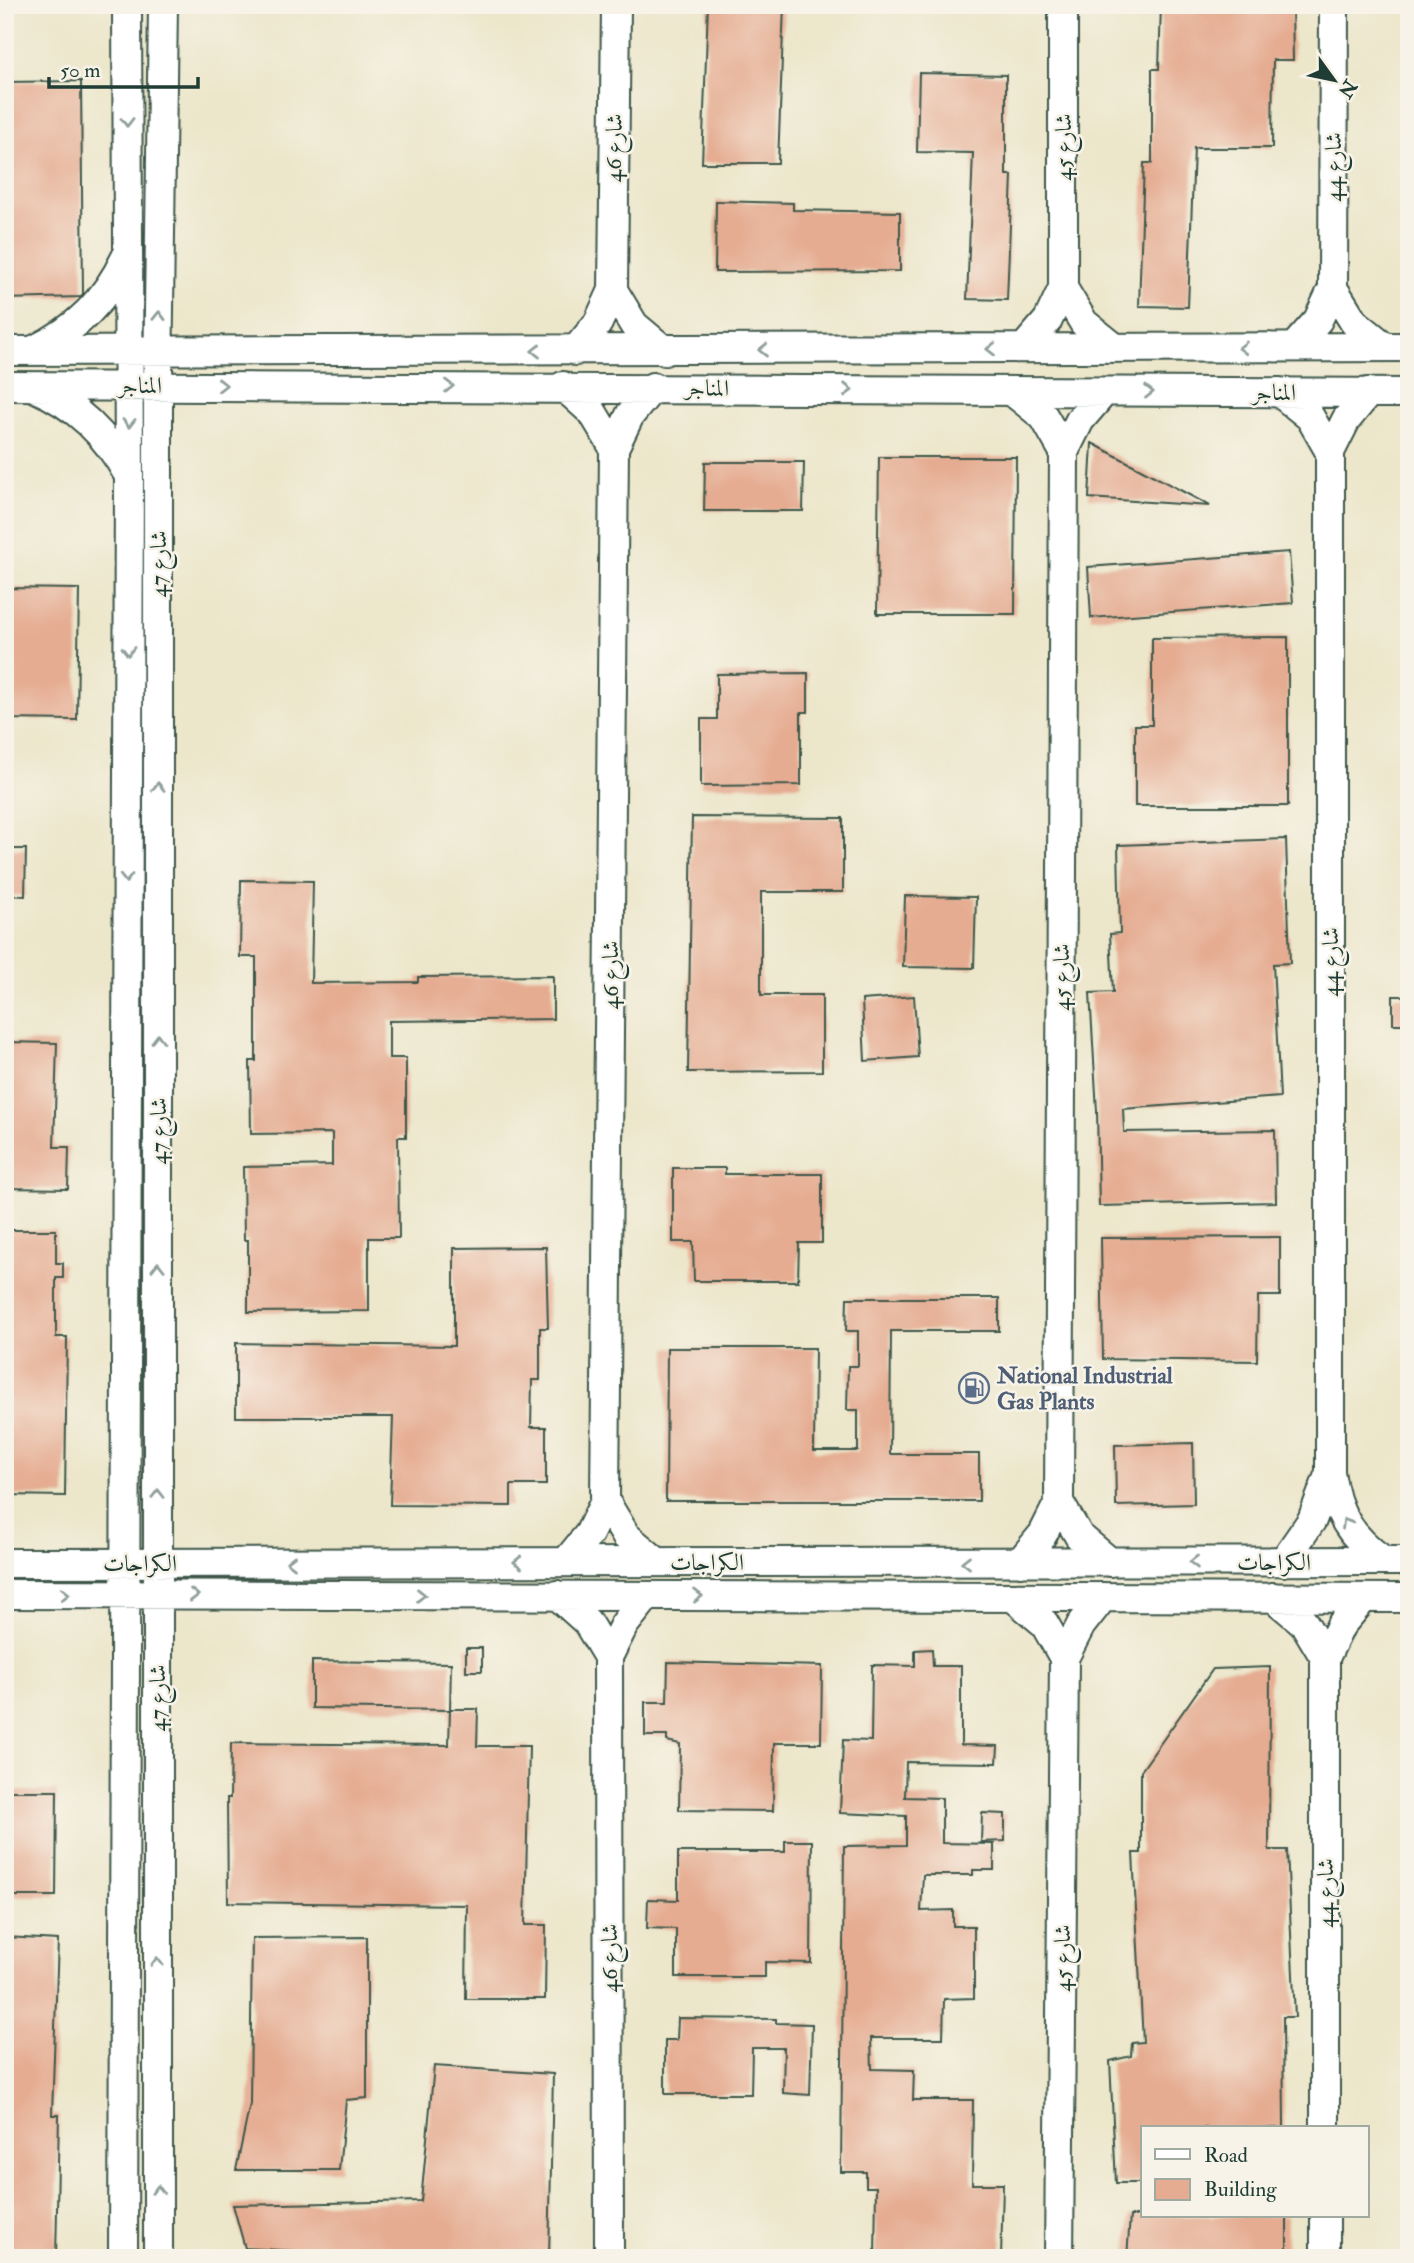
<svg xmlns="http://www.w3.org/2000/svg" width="1414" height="2263" font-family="'IM FELL Double Pica',Amiri,serif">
  <rect width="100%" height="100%" fill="#f7f3e8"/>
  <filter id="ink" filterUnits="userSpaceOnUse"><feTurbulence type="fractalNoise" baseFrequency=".0143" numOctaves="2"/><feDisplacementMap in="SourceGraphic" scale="14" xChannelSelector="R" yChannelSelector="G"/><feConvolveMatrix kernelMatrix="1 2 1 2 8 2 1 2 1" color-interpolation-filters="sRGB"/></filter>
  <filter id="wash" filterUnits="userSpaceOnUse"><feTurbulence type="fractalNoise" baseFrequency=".00686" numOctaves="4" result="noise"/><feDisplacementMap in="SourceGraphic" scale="28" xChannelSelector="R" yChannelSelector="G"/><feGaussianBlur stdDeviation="1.57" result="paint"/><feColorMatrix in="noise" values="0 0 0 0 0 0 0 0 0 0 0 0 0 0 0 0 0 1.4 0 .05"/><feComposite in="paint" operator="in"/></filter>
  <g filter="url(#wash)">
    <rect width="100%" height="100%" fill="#ece6ca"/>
    <g id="blocks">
      <path fill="#e5ac91" d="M708 5H784L778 163H702Z
        M1161 5H1292L1293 60H1273L1272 148H1194L1188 307 1139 306 1144 163H1152V69H1159Z
        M919 73 1006 75V175H1012L1007 300 967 299 973 153 917 152Z
        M81 81 83 294 80 297 5 299V82Z
        M716 201 793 203V210L900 212V271L715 272Z
        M1092 443 1210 506 1089 498Z
        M879 457H1016L1015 614H877Z
        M705 462H804L803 511H704Z
        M1289 552 1293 603 1091 618 1088 567Z
        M5 588 79 589 77 720 5 719Z
        M1288 637V806H1135V725H1152V638Z
        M808 673V712H801V785L701 786V719H717V674Z
        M692 817 843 818V892H761V995H822V1071L688 1072Z
        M1286 839 1290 963 1273 964 1280 1097 1123 1109 1124 1132 1275 1130 1276 1202 1099 1206 1097 1111 1090 993 1113 992 1110 934 1120 933 1118 845Z
        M5 849H26L25 896 5 895Z
        M241 880 313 881 311 983 418 982V977L553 976V1019L389 1021V1058H406V1137H398L399 1238H369V1311L248 1312V1240H244L243 1167 332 1165V1133L251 1134 250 1061H256V957H240Z
        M905 896 976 897 974 968 903 967Z
        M914 996 918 1057 865 1061 862 1000Z
        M1393 996H1409V1024H1393Z
        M5 1042 57 1043 54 1147H69L68 1189 5 1188Z
        M673 1168H725V1174H822V1243H799L798 1281H694L693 1242H673Z
        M9 1230H56V1263H63V1278H56V1337H67L65 1496 5 1495Z
        M1280 1237V1296H1258L1257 1361 1103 1359 1101 1238Z
        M546 1247 548 1328H540V1380H532L531 1427H546V1485H511V1506L390 1505 393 1417H236V1343L454 1346V1248Z
        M847 1298H999V1331H891L890 1454H979V1501H666L667 1348H815L814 1451H858V1410H847L848 1366H858V1331H846Z
        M1193 1443 1194 1504 1116 1506 1115 1445Z
        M466 1648H482V1671H466Z
        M932 1649 933 1666H961V1745L998 1746 997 1763 906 1762 905 1797 942 1798V1843L994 1844V1870H973V1875H923L921 1911 953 1910V1926H974V1998L944 1999 943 2038H871L872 2069 914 2070 913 2100H973L972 2184H1003L1001 2258H875L876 2187H866V2172H841L844 1846 906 1845V1816L840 1813 843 1740 871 1741 872 1665 915 1666V1650Z
        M312 1661 451 1663 450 1710 312 1708Z
        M668 1662 822 1666 821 1743H774L773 1811 679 1810 680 1744 667 1741V1736H645V1702H667Z
        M1270 1667 1269 1850H1287L1295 2017H1283L1284 2128H1143V2183H1116L1110 2061 1131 2056 1132 2043 1143 2042 1133 1853H1141V1771L1213 1669Z
        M450 1709H478L477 1746H529L525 1925H546L545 1999H466L467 1905 228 1902 227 1798H230L231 1743 449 1745Z
        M5 1791H57L56 1896H5Z
        M982 1813 1005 1814V1841L981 1842Z
        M785 1841H812L811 1963 765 1962V1977H676V1929L647 1928 648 1899 678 1900V1852H785Z
        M5 1937 58 1940 52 2115H59L56 2258H5Z
        M367 1937V2098L346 2100 339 2170H236L250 2104 252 1938Z
        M678 2018 776 2019V2023L812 2024 810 2095 783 2093 784 2048H752L751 2094H665V2040H677Z
        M434 2066 553 2074 549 2258H413L245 2248 233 2205 421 2201Z
        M1130 2216H1287V2258H1127Z"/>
    </g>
  </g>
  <g filter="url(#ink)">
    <use href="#blocks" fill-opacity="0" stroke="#3e564a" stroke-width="2"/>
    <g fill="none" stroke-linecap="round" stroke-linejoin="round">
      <g stroke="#3e564a" stroke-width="32">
        <path id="minor" d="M1063 288 1084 323 1115 348
          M1333 288 1354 322 1385 347
          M613 290 634 325 665 351
          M1294 347 1318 320 1333 288 1334 5
          M1024 348 1048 320 1063 288V5
          M34 350C78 328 105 301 126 257
          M5 351 1409 347
          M575 351 598 323 613 290 616 5
          M5 386 1409 393
          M563 386 593 413 614 448
          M34 387C77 406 106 434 129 476
          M1013 392 1044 417 1064 452
          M1279 392 1310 417 1330 452
          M1369 392 1346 420 1330 452V1472C1336 1513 1350 1537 1384 1561
          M605 1501 626 1536 657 1562
          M1059 1502 1079 1536 1110 1562
          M566 1562 589 1534 605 1501 614 448 630 415 653 387
          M1020 1562 1043 1534 1059 1502 1064 452 1080 420 1104 392
          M1283 1562 1312 1520 1329 1475
          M5 1563 1409 1561
          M5 1594 1409 1598
          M557 1595 587 1622 608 1657
          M1013 1597 1044 1623 1064 1658
          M1273 1597 1304 1623 1325 1658
          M1325 2128V1658L1341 1625 1364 1598
          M1325 2216V2258
          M123 2258 129 476 127 5
          M158 2258V385L163 5
          M609 2258 608 1657 624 1625 647 1596
          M1059 2258 1064 1658 1081 1625 1103 1597"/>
      </g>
      <use href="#minor" stroke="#fff" stroke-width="28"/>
    </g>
    <defs><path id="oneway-chevron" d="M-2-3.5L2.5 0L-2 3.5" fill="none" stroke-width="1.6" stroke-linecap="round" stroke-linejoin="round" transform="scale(1.75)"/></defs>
    <g stroke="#8f9e9a">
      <use href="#oneway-chevron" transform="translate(127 122) rotate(90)"/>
      <use href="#oneway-chevron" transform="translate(159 316) rotate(-89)"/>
      <use href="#oneway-chevron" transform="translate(1243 348) rotate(180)"/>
      <use href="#oneway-chevron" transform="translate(991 349) rotate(180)"/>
      <use href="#oneway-chevron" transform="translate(763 350) rotate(180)"/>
      <use href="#oneway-chevron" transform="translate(536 351) rotate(180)"/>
      <use href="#oneway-chevron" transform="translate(222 385)"/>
      <use href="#oneway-chevron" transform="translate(449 386)"/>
      <use href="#oneway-chevron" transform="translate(848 390) rotate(1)"/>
      <use href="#oneway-chevron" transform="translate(1149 392)"/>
      <use href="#oneway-chevron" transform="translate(129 423) rotate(90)"/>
      <use href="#oneway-chevron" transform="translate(128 651) rotate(90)"/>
      <use href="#oneway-chevron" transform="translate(158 787) rotate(-90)"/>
      <use href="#oneway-chevron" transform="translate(126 878) rotate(90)"/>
      <use href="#oneway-chevron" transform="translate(158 1039) rotate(-90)"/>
      <use href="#oneway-chevron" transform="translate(158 1267) rotate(-90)"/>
      <use href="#oneway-chevron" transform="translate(158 1494) rotate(-90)"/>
      <use href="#oneway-chevron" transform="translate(1346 1523) rotate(-121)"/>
      <use href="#oneway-chevron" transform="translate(291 1562) rotate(180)"/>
      <use href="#oneway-chevron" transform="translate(518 1562) rotate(180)"/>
      <use href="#oneway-chevron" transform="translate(966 1562) rotate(-180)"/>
      <use href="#oneway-chevron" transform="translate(1194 1562) rotate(180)"/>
      <use href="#oneway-chevron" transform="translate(65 1594)"/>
      <use href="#oneway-chevron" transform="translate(194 1595)"/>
      <use href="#oneway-chevron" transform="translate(421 1595)"/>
      <use href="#oneway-chevron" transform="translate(698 1596)"/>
      <use href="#oneway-chevron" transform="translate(157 1962) rotate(-90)"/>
      <use href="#oneway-chevron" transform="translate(158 2190) rotate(-90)"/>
    </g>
  </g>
  <defs>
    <g id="fuel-ring" transform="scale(1.575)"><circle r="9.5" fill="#f7f3e8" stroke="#5c6f8a" stroke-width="1.5"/><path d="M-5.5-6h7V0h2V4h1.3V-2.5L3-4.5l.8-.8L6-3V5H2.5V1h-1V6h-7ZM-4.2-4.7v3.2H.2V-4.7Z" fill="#5c6f8a"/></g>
  </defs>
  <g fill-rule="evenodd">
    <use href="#fuel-ring" x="974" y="1388"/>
  </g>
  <g text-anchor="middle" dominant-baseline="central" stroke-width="5" stroke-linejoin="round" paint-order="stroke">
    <g font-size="23" fill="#1f3d34" stroke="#f7f3e8">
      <text transform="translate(1063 147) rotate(-90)">شارع 45</text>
      <text transform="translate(614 148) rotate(-89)">شارع 46</text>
      <text transform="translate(1333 167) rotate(-90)">شارع 44</text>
      <text x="140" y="385">المناجر</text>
      <text transform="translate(707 388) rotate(1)">المناجر</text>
      <text x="1274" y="392">المناجر</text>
      <text transform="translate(158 564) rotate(-90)">شارع 47</text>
      <text transform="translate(1330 962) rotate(-90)">شارع 44</text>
      <text transform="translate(610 975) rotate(-90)">شارع 46</text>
      <text transform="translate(1061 977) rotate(-90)">شارع 45</text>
      <text transform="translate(158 1131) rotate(-90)">شارع 47</text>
      <text x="707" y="1562">الكراجات</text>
      <text x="1274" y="1562">الكراجات</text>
      <text x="140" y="1563">الكراجات</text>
      <text transform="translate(157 1698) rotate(-90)">شارع 47</text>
      <text transform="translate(1325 1893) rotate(-90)">شارع 44</text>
      <text transform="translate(609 1958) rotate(-90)">شارع 46</text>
      <text transform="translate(1062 1958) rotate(-90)">شارع 45</text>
    </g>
    <g font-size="23" font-weight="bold" fill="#4e5e75" stroke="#f7f3e8" text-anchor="start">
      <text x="997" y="1375">National Industrial<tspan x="997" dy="26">Gas Plants</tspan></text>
    </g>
  </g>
  <rect width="1414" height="2263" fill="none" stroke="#f7f3e8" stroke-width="28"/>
  <rect x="1141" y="2126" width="228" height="91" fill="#f7f3e8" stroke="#a1aaa0" stroke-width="2"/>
  <rect x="1155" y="2149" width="35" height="10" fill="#ffffff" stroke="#a1aaa0" stroke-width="2"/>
  <text x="1204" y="2162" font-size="21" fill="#1f3d34">Road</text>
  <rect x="1155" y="2179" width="35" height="21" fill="#e5ac91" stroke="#a1aaa0" stroke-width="2"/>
  <text x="1204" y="2196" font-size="21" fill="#1f3d34">Building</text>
  <g transform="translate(1334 80) rotate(123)" stroke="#f7f3e8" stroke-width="5" paint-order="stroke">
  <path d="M0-5L12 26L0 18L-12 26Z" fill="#1f3d34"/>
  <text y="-10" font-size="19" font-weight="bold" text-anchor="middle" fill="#1f3d34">N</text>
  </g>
  <path d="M49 77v10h149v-10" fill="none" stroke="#1f3d34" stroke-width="3.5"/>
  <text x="60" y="77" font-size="21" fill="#1f3d34" stroke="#f7f3e8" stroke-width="5" paint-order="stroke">50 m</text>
</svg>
